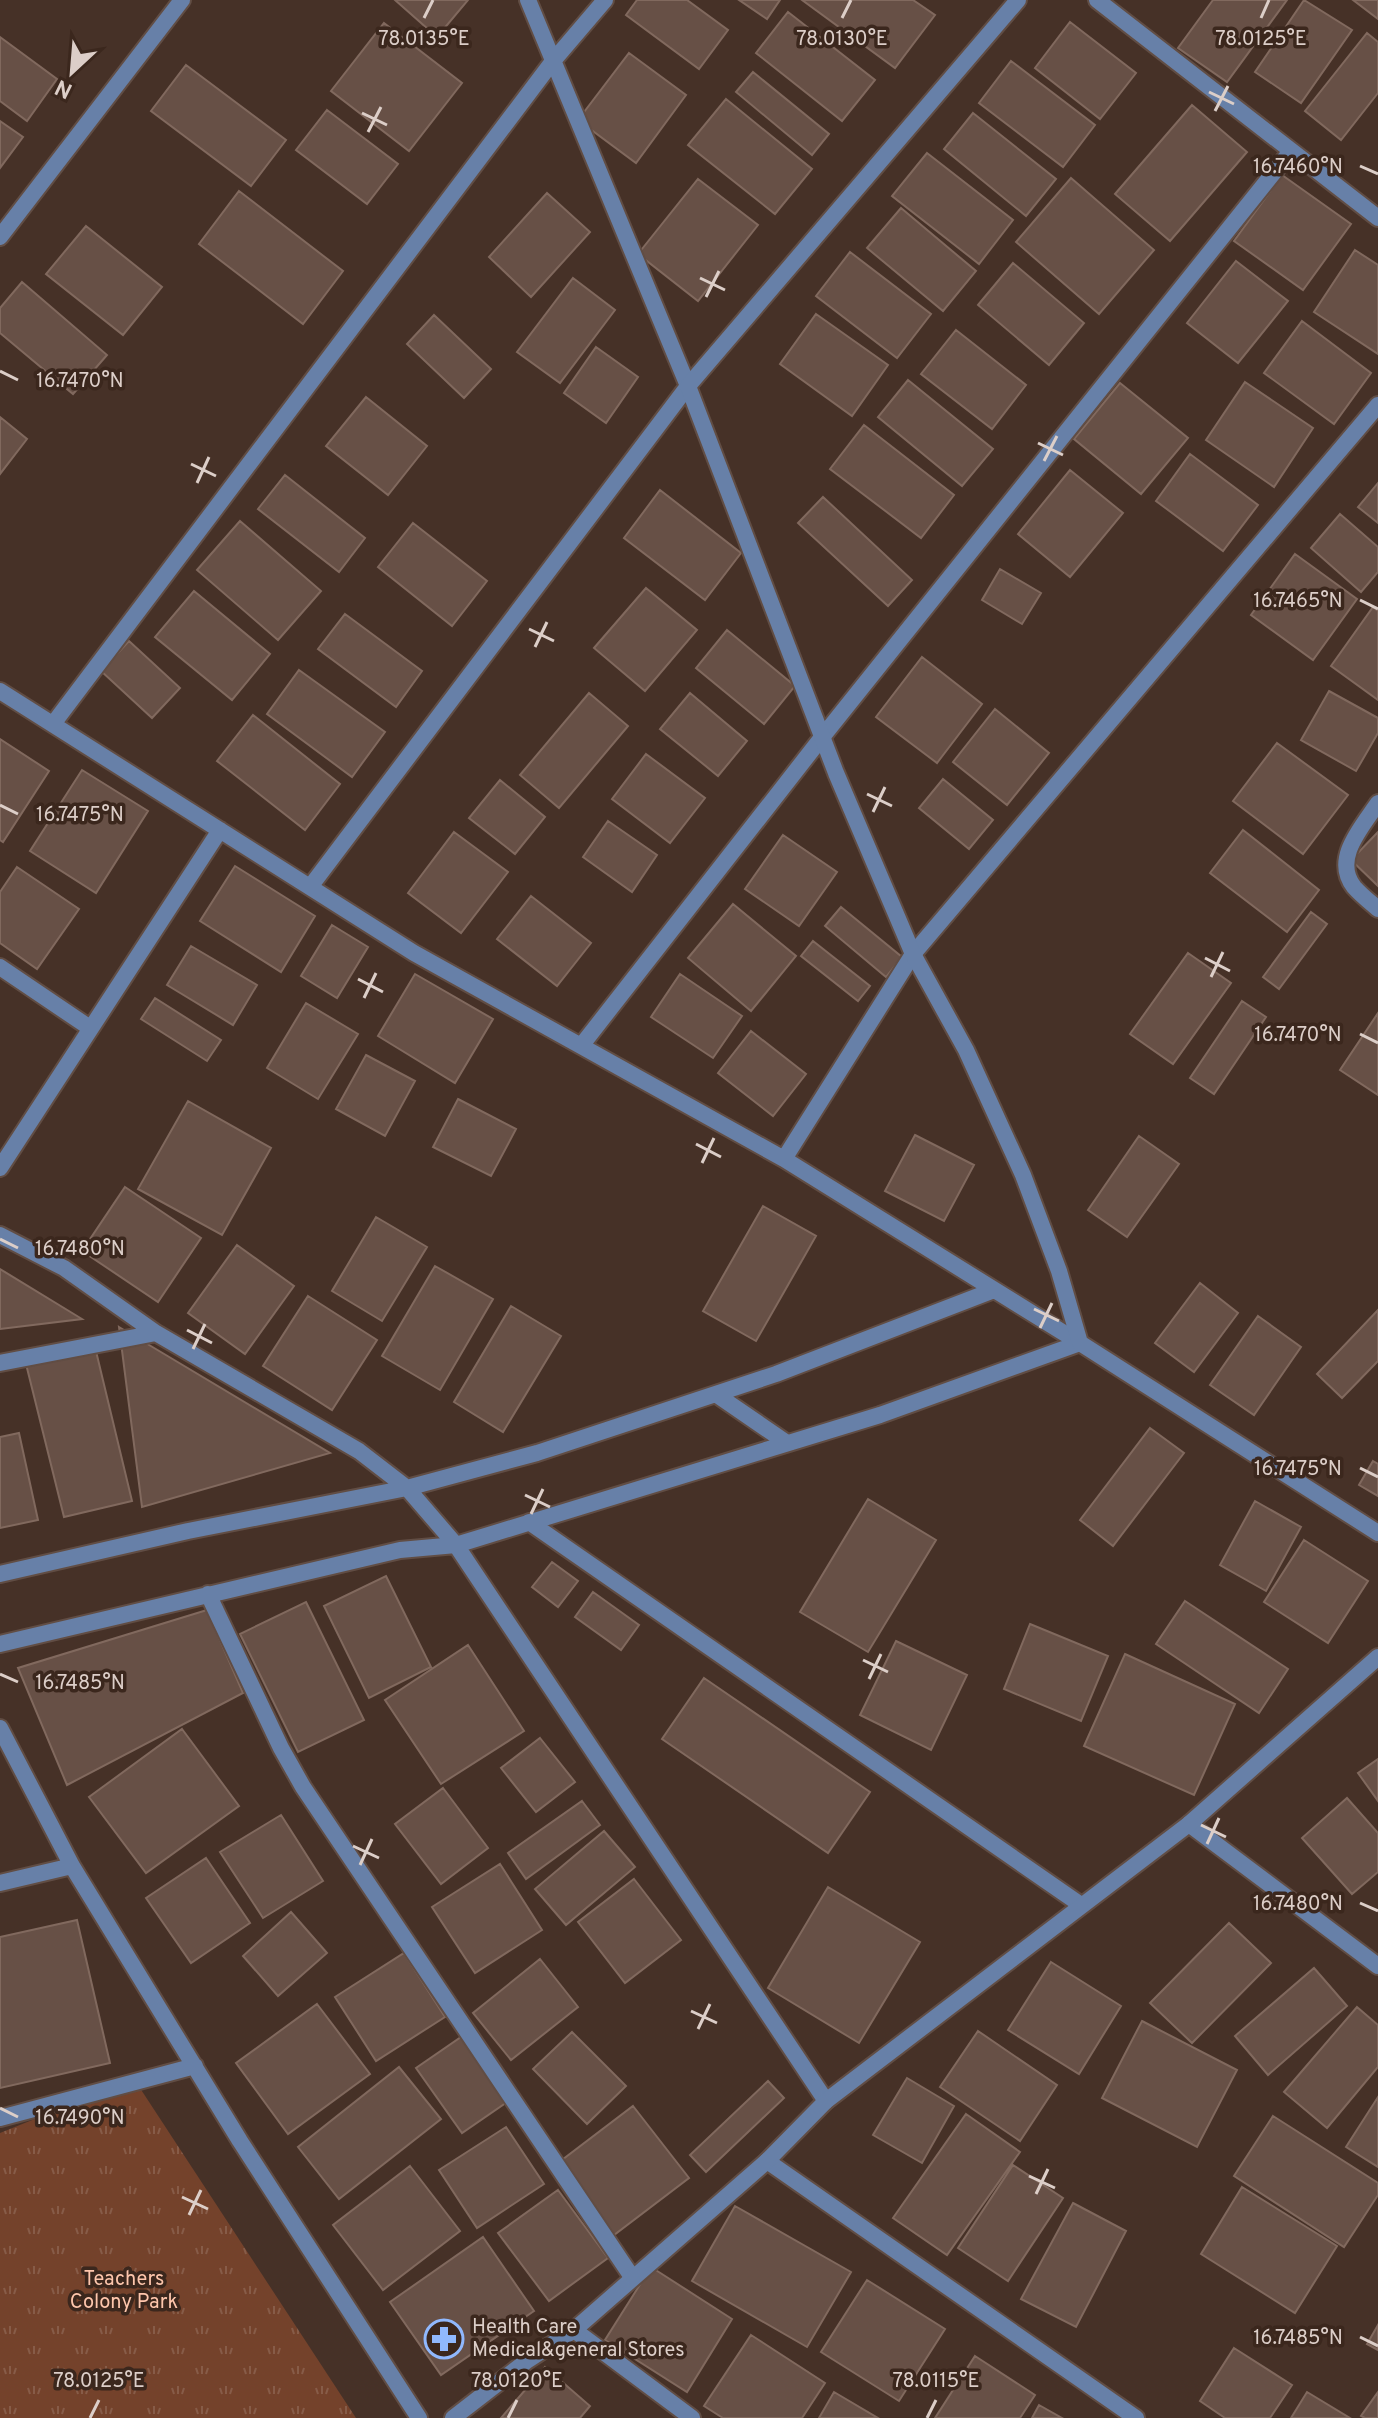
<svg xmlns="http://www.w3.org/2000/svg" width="1378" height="2418" font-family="Overpass,sans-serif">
  <defs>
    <pattern id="park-tufts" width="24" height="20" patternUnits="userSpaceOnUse" patternTransform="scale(2)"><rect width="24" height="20" fill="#74422b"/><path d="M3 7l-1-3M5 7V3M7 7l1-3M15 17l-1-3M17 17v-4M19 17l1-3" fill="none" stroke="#875c48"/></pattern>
  </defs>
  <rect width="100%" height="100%" fill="#463127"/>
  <path fill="url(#park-tufts)" d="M134 2079 356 2418H0V2133Z"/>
  <path fill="#675046" stroke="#81695e" stroke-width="2" d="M395 0H468L437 37Z
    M637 0H687L728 30 699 69 626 15Z
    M739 0H780L767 19Z
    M802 0H913L935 15 895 68Z
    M1213 0H1287L1227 82 1178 48Z
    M1304 0 1352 30 1301 103 1255 72Z
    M1353 0H1378V19Z
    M788 12 875 80 842 121 756 53Z
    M1070 22 1136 73 1100 119 1035 68Z
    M384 23 462 83 409 151 331 91Z
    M1367 33 1378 42V93L1341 140 1305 111Z
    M0 37 57 79 27 121 0 101Z
    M629 53 686 95 636 163 578 120Z
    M1011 61 1095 125 1063 167 979 103Z
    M186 65 286 140 251 186 151 111Z
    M753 72 829 134 812 155 736 92Z
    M726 99 812 169 775 214 688 145Z
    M1192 105 1247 152 1170 241 1115 194Z
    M327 110 398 164 367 204 296 150Z
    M973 113 1056 179 1026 216 944 149Z
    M0 121 23 137 0 168Z
    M927 153 1013 220 979 264 892 196Z
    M1282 175 1351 224 1303 290 1234 241Z
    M1071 178 1154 250 1099 314 1016 242Z
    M698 179 758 225 698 301 638 254Z
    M239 191 343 271 303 324 199 244Z
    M547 193 590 232 531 297 489 257Z
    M901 208 976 271 943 311 867 248Z
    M86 226 162 287 123 335 46 274Z
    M1355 250 1378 265V354L1314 312Z
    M850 252 931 314 897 358 816 296Z
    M1236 261 1288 301 1238 363 1187 323Z
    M1013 263 1084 323 1049 365 978 305Z
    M573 278 615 310 560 383 517 352Z
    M22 282 107 355 73 394 0 333V308Z
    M816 314 888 365 852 416 780 364Z
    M434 315 491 369 464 398 407 344Z
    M1302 321 1371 373 1334 424 1264 373Z
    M956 330 1026 385 992 429 921 374Z
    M596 347 638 377 606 423 564 393Z
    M908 380 993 449 962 486 878 417Z
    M1245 382 1313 428 1274 487 1206 440Z
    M1120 383 1188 438 1141 494 1074 439Z
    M366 397 427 446 388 495 326 446Z
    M0 417 27 439 0 474Z
    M864 425 954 495 921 538 830 469Z
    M1190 454 1258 505 1223 551 1156 501Z
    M1070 470 1123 513 1070 577 1018 534Z
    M285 475 365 538 339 572 258 509Z
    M1378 483V523L1358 507Z
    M660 490 741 553 705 600 624 538Z
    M823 497 912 580 888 606 798 523Z
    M1340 514 1378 547V572L1361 592 1311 548Z
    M240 521 321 591 278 640 197 570Z
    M413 523 487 581 452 626 378 567Z
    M1295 554 1357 599 1313 660 1251 615Z
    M1000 569 1041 593 1022 624 982 600Z
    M646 588 697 630 645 691 594 648Z
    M194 591 270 654 232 700 155 637Z
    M1373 607 1378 611V700L1331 666Z
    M345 614 422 671 396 707 318 649Z
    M727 630 795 686 764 724 696 668Z
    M129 641 180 688 152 718 101 671Z
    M922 657 982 704 937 763 876 717Z
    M299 670 385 732 352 777 267 714Z
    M1329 691 1378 718V733L1356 771 1301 740Z
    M589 693 628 726 559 808 520 775Z
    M690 693 747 741 718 776 660 729Z
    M995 709 1049 753 1007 805 953 762Z
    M253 715 340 784 305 830 217 761Z
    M0 739 49 771 3 842 0 840Z
    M1277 743 1348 795 1303 854 1233 801Z
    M646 754 705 798 670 843 612 799Z
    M82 770 148 811 96 893 30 851Z
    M943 779 993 820 969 849 919 808Z
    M500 780 545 817 515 854 469 818Z
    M608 821 657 855 632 892 583 857Z
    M1243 830 1319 890 1287 932 1210 873Z
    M454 832 508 872 461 933 408 893Z
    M1378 832V886L1351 860Z
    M783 835 837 872 799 926 745 889Z
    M235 866 315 916 281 972 200 921Z
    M17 867 79 909 37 969 0 943V892Z
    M531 896 591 943 557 986 497 939Z
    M733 904 796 956 751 1011 688 958Z
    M841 907 902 957 886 977 825 926Z
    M1311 912 1327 924 1279 989 1263 977Z
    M332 925 368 947 337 998 301 976Z
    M813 941 870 986 858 1001 801 956Z
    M191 946 257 985 233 1025 167 985Z
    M1188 953 1231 983 1173 1064 1130 1034Z
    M415 974 493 1019 455 1083 378 1036Z
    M680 974 742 1016 713 1058 651 1017Z
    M155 998 221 1040 207 1061 141 1019Z
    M1242 1001 1266 1017 1214 1094 1190 1078Z
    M306 1003 358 1034 318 1099 267 1068Z
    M1378 1013V1095L1340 1070Z
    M751 1031 806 1074 773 1116 718 1073Z
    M366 1055 415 1081 385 1136 336 1109Z
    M458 1099 516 1129 491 1176 433 1147Z
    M188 1101 271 1148 222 1235 138 1189Z
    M915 1135 974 1165 944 1221 885 1191Z
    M1139 1136 1179 1164 1127 1237 1088 1210Z
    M125 1187 201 1238 158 1302 82 1251Z
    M763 1206 816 1236 756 1341 703 1311Z
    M376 1217 427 1247 382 1321 332 1291Z
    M237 1245 294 1286 245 1354 188 1313Z
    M435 1266 493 1299 440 1390 382 1356Z
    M0 1269 82 1319 0 1329Z
    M1200 1283 1238 1313 1194 1372 1155 1343Z
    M308 1296 377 1340 332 1410 263 1366Z
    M511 1306 561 1336 503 1432 454 1402Z
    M1378 1310V1361L1342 1398 1317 1374Z
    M1258 1316 1301 1347 1254 1415 1210 1385Z
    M119 1327 330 1453 142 1507Z
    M95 1347 132 1501 64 1517 26 1364Z
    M1150 1428 1184 1453 1113 1546 1080 1520Z
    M19 1433 38 1520 0 1528V1437Z
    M1373 1461 1378 1464V1496L1359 1485Z
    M868 1499 936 1540 868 1652 800 1612Z
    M1255 1501 1301 1527 1266 1591 1220 1565Z
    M1304 1540 1368 1581 1328 1643 1264 1602Z
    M552 1562 578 1581 558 1607 532 1587Z
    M386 1576 431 1667 369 1698 324 1606Z
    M593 1592 639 1625 621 1650 575 1617Z
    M1185 1601 1288 1669 1259 1713 1156 1644Z
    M306 1602 364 1720 298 1752 240 1634Z
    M207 1610 243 1693 67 1785 18 1668Z
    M1030 1624 1108 1656 1081 1721 1004 1689Z
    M896 1641 967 1675 931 1750 860 1715Z
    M468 1645 524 1731 441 1784 385 1700Z
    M1125 1654 1235 1704 1194 1795 1084 1746Z
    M704 1678 870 1792 828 1853 662 1739Z
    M182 1729 239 1806 146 1873 89 1797Z
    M540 1738 575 1782 536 1812 501 1768Z
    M1378 1759V1801L1358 1773Z
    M443 1788 488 1848 441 1884 395 1824Z
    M1347 1798 1378 1833V1872L1352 1894 1302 1838Z
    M582 1801 600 1825 526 1879 508 1853Z
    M281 1815 323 1881 263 1918 220 1852Z
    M604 1831 635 1867 566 1925 535 1889Z
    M206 1858 250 1923 191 1963 146 1898Z
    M500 1864 542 1930 475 1973 432 1907Z
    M634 1879 681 1940 625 1983 578 1922Z
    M828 1887 920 1942 859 2043 768 1988Z
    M291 1912 327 1953 278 1996 243 1956Z
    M77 1920 110 2063 0 2088V1937Z
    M1229 1923 1271 1963 1192 2043 1150 2003Z
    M404 1953 445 2017 376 2061 335 1997Z
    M540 1959 578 2007 511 2060 473 2013Z
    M1051 1962 1121 2006 1079 2074 1008 2030Z
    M1314 1968 1347 2006 1268 2075 1235 2036Z
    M317 2004 370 2074 288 2134 236 2063Z
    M1357 2007 1378 2025V2067L1327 2128 1284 2092Z
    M1142 2021 1237 2070 1197 2147 1102 2098Z
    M978 2031 1057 2085 1020 2141 940 2087Z
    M572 2032 626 2086 587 2124 533 2069Z
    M464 2035 510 2100 462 2133 416 2068Z
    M399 2067 441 2119 339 2199 298 2147Z
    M907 2078 954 2106 922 2163 873 2135Z
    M768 2081 784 2098 706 2172 690 2155Z
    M1378 2097V2167L1346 2147Z
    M633 2106 689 2178 614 2235 558 2163Z
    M966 2114 1020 2152 947 2255 893 2218Z
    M1273 2116 1378 2183V2195L1344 2247 1234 2176Z
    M506 2127 544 2184 477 2228 439 2170Z
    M1013 2165 1063 2198 1008 2281 958 2248Z
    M410 2166 460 2231 383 2290 333 2225Z
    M1242 2187 1337 2246 1295 2313 1201 2254Z
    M558 2190 608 2258 549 2301 498 2233Z
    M1073 2203 1126 2231 1076 2327 1021 2299Z
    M735 2206 851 2272 807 2347 692 2281Z
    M483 2237 534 2311 441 2375 390 2302Z
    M651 2267 732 2319 687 2392 605 2340Z
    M867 2280 945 2329 899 2401 821 2352Z
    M1378 2325V2350L1367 2344Z
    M751 2335 825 2383 802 2418H723L704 2406Z
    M1234 2348 1292 2385 1270 2418H1225L1200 2401Z
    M975 2356 1035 2395 1020 2418H935Z
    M545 2367 590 2406 580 2418H501Z
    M834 2392 878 2418H819Z
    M1307 2392 1350 2418H1291Z
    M1378 2392V2418H1365L1361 2416Z
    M1039 2405 1062 2418H1032Z"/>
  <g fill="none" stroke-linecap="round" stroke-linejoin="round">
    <g stroke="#614d44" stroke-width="20">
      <path id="minor" d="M1097 0 1378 218
        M0 237 182 0
        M0 691 414 953 784 1159 1080 1343
        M53 724 553 61 605 0
        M1378 803C1362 827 1332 859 1354 887 1361 895 1370 902 1378 909
        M310 887 688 386 528 0
        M0 967 90 1028
        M581 1046 823 736 1291 151
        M784 1159 913 954 1378 405
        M0 1168 220 830
        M0 1235 64 1268 156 1333 359 1451 407 1488 456 1545 826 2101
        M0 1363 156 1333
        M717 1395 787 1443
        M529 1522 1081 1905
        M0 1574 188 1531 407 1488 537 1453 776 1374 994 1290
        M208 1594 281 1748 303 1787 632 2277
        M0 1644 400 1550 456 1545 880 1415 1080 1343
        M0 1728 72 1866 240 2141 419 2418
        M1189 1824 1378 1966
        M0 1883 72 1866
        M0 2118 195 2066
        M767 2161 1136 2418
        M574 2330 692 2418"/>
    </g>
    <g stroke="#614d44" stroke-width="20">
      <path id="tertiary" d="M1018 0 688 386 836 773 913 954 966 1050 1023 1175 1059 1271 1080 1343 1378 1533
        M453 2418 528 2360 574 2330 767 2161 826 2101 1189 1824 1378 1657"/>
    </g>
    <use href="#minor" stroke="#6780a8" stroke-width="16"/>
    <use href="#tertiary" stroke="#6780a8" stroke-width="16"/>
  </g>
  <path fill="none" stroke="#dccec8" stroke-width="3" d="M424 18 433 0M842 18 851 0M1261 18 1269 0M1209 92 1234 104M1215 111 1228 86M362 113 387 125M368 132 381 107M1360 166 1378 174M700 278 725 290M706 297 719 271M0 371 18 380M1038 443 1063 455M1044 461 1057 436M191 464 216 476M197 483 209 457M1360 600 1378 609M529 629 554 641M535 647 547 622M867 794 892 806M0 805 18 814M873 812 885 787M1205 958 1230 971M1211 977 1223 952M358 979 383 992M364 998 376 973M1360 1034 1378 1043M696 1144 721 1157M702 1163 714 1138M0 1239 18 1248M1034 1309 1059 1321M1040 1328 1052 1303M187 1330 212 1343M193 1349 205 1324M1360 1468 1378 1477M525 1495 550 1507M531 1514 543 1489M863 1660 888 1672M0 1674 18 1682M869 1679 881 1654M1201 1825 1226 1837M1207 1844 1219 1818M353 1846 379 1858M360 1865 372 1839M1360 1903 1378 1911M691 2011 717 2023M698 2029 710 2004M0 2108 18 2117M1029 2176 1055 2188M1036 2194 1048 2169M182 2197 208 2209M189 2215 201 2190M1360 2337 1378 2346M90 2418 99 2400M508 2418 517 2400M927 2418 936 2400"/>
  <defs>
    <g id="pharmacy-ring" transform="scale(2)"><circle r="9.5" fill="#3b271d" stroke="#90b8fd" stroke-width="1.5"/><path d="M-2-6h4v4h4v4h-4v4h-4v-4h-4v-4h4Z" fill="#90b8fd"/></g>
  </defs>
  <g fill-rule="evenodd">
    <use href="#pharmacy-ring" x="444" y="2339"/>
  </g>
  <g text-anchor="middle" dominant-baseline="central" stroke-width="7" stroke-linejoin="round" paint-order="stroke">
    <g font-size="20" fill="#fec6ac" stroke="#3b271d">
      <text x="124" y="2280">Teachers<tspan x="124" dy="23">Colony Park</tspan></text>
    </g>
    <g font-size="20" fill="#dccec8" stroke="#3b271d" text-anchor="start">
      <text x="472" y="2328">Health Care<tspan x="472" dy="23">Medical&amp;general Stores</tspan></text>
    </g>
  </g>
  <g font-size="20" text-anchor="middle" fill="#dccec8" stroke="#3b271d" stroke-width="7" stroke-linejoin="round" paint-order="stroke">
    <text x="424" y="45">78.0135°E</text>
    <text x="842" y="45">78.0130°E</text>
    <text x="1261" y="45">78.0125°E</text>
    <text x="1298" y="173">16.7460°N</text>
    <text x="80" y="387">16.7470°N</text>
    <text x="1298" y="607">16.7465°N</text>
    <text x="80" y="821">16.7475°N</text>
    <text x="1298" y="1041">16.7470°N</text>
    <text x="80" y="1255">16.7480°N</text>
    <text x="1298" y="1475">16.7475°N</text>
    <text x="80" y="1689">16.7485°N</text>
    <text x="1298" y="1910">16.7480°N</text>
    <text x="80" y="2124">16.7490°N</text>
    <text x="1298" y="2344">16.7485°N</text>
    <text x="99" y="2387">78.0125°E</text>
    <text x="517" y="2387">78.0120°E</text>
    <text x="936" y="2387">78.0115°E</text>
  </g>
  <g transform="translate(72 72) rotate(206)" stroke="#3b271d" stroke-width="6" paint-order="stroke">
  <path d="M0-6L14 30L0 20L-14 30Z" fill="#dccec8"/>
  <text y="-12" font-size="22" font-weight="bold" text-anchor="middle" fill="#dccec8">N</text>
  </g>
</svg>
